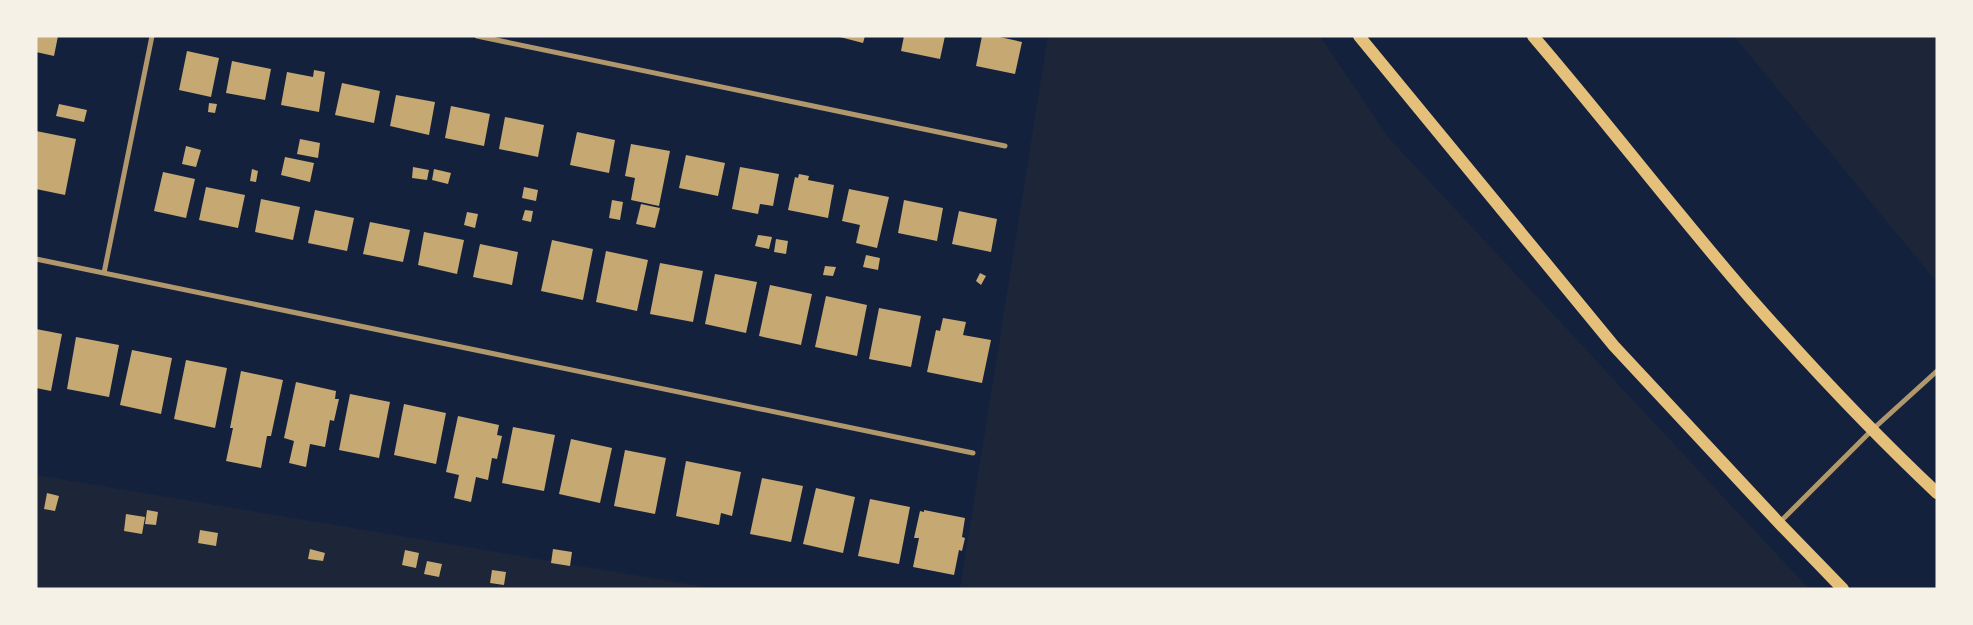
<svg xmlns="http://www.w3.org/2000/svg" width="1973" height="625" font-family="'Work Sans',sans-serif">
  <rect width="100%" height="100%" fill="#14213d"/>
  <path fill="#1d2539" d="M1048 36H1320L1388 137 1809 589H960Z
    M1734 36H1937L1936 281Z
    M36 475 718 589H36Z"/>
  <path fill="#c6a872" d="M36 36H58L54 56 36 52Z
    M836 36H865L863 43Z
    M904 36H945L940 59 901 51Z
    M982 36H995L1022 42 1015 74 976 66Z
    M187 51 219 58 211 97 179 90Z
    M232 61 271 69 265 100 226 93Z
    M314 70 325 72 319 112 281 105 287 72 313 77Z
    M342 83 380 91 374 123 335 115Z
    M396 95 435 102 429 135 390 126Z
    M209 103 217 104 215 113 208 112Z
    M59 104 87 110 84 122 56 116Z
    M451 106 490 114 484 146 445 138Z
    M505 117 544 125 538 157 499 149Z
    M36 131 76 139 65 195 36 189Z
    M577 132 615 140 609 173 570 165Z
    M300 139 320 143 318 158 297 154Z
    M631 144 670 151 659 206 631 200 635 178 625 176Z
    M186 146 201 150 196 167 182 164Z
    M686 155 725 163 718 196 679 188Z
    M285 157 314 163 310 182 281 175Z
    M413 167 429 170 427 180 412 178Z
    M740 167 779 174 773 206 760 204 758 214 732 209Z
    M252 169 258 171 256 182 250 181Z
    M434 169 451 173 448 184 432 180Z
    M163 172 195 179 186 218 154 211Z
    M799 174 809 176 808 180 834 185 828 218 788 210 795 177 798 178Z
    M206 187 245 195 238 228 199 220Z
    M524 187 538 190 536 201 522 198Z
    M849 189 889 197 877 248 856 243 860 225 842 221Z
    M261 199 300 207 293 240 255 232Z
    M612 200 623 202 620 220 609 218Z
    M904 200 943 208 937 241 898 233Z
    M641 204 660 208 655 228 636 224Z
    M315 210 354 218 347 251 308 243Z
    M525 210 533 211 531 222 522 220Z
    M959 211 997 219 991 252 952 244Z
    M467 212 478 214 475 228 464 225Z
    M370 222 410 230 403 262 363 254Z
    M424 232 464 240 457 274 418 265Z
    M758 235 772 237 769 249 755 246Z
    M776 239 788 241 786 254 774 252Z
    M552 240 593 249 583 300 541 291Z
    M480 244 518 252 512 285 473 277Z
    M606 251 648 260 637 311 596 302Z
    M866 255 880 258 878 270 863 267Z
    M660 263 703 271 693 322 650 314Z
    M825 266 836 267 833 276 823 275Z
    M980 273 986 276 981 285 976 281Z
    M715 274 757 282 746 333 705 324Z
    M770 285 812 294 801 345 759 336Z
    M826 296 867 305 857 356 815 347Z
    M879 308 921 316 911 367 869 359Z
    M943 318 966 322 963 335 991 340 982 383 927 372 936 330 940 331Z
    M36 329 62 334 51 391 36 388Z
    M76 337 119 345 109 397 67 389Z
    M132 350 172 358 161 414 120 405Z
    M186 360 227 368 215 428 174 419Z
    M241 371 283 380 271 436H267L261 468 226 461 233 428H230Z
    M296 382 336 391 335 399H339L334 421 330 420 325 447 310 444 306 467 289 463 294 441 284 438Z
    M350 394 390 402 379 458 339 450Z
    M404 404 446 413 436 464 394 455Z
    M458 416 499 425 497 435 502 436 497 459 492 458 488 480 476 477 471 502 454 498 459 475 446 472Z
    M513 427 555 435 544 491 502 483Z
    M571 439 612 448 600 503 559 494Z
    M625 450 666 458 655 514 614 506Z
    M686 461 741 472 732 516 721 513 719 525 676 516Z
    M762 478 803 486 791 542 750 534Z
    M816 488 855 497 843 553 803 544Z
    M47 493 59 496 55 511 44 509Z
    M870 499 910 507 899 564 858 556Z
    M147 510 158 512 156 525 145 524Z
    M924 510 965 518 962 537 965 538 962 551 959 550 954 575 913 567 919 538H914L920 511 924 512Z
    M126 514 145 517 142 534 124 531Z
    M200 530 218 533 216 546 198 543Z
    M310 549 325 553 323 561 308 559Z
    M553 549 572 552 570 566 551 563Z
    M405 550 419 553 416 568 402 565Z
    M427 561 442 564 439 577 424 574Z
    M492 570 506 572 504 585 490 583Z"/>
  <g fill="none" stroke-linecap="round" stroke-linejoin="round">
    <path stroke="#b1986c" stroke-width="5" d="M477 36 1005 146
      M36 259 973 453
      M104 273 152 36
      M1779 523 1872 430 1937 371"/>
    <path stroke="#e5c07b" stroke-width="12" d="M1359 36 1614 346 1779 523 1843 589
      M1533 36C1607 122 1676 213 1751 299 1810 366 1872 432 1937 493"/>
  </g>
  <rect width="1973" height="625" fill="none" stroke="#f6f1e7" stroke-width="75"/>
</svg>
